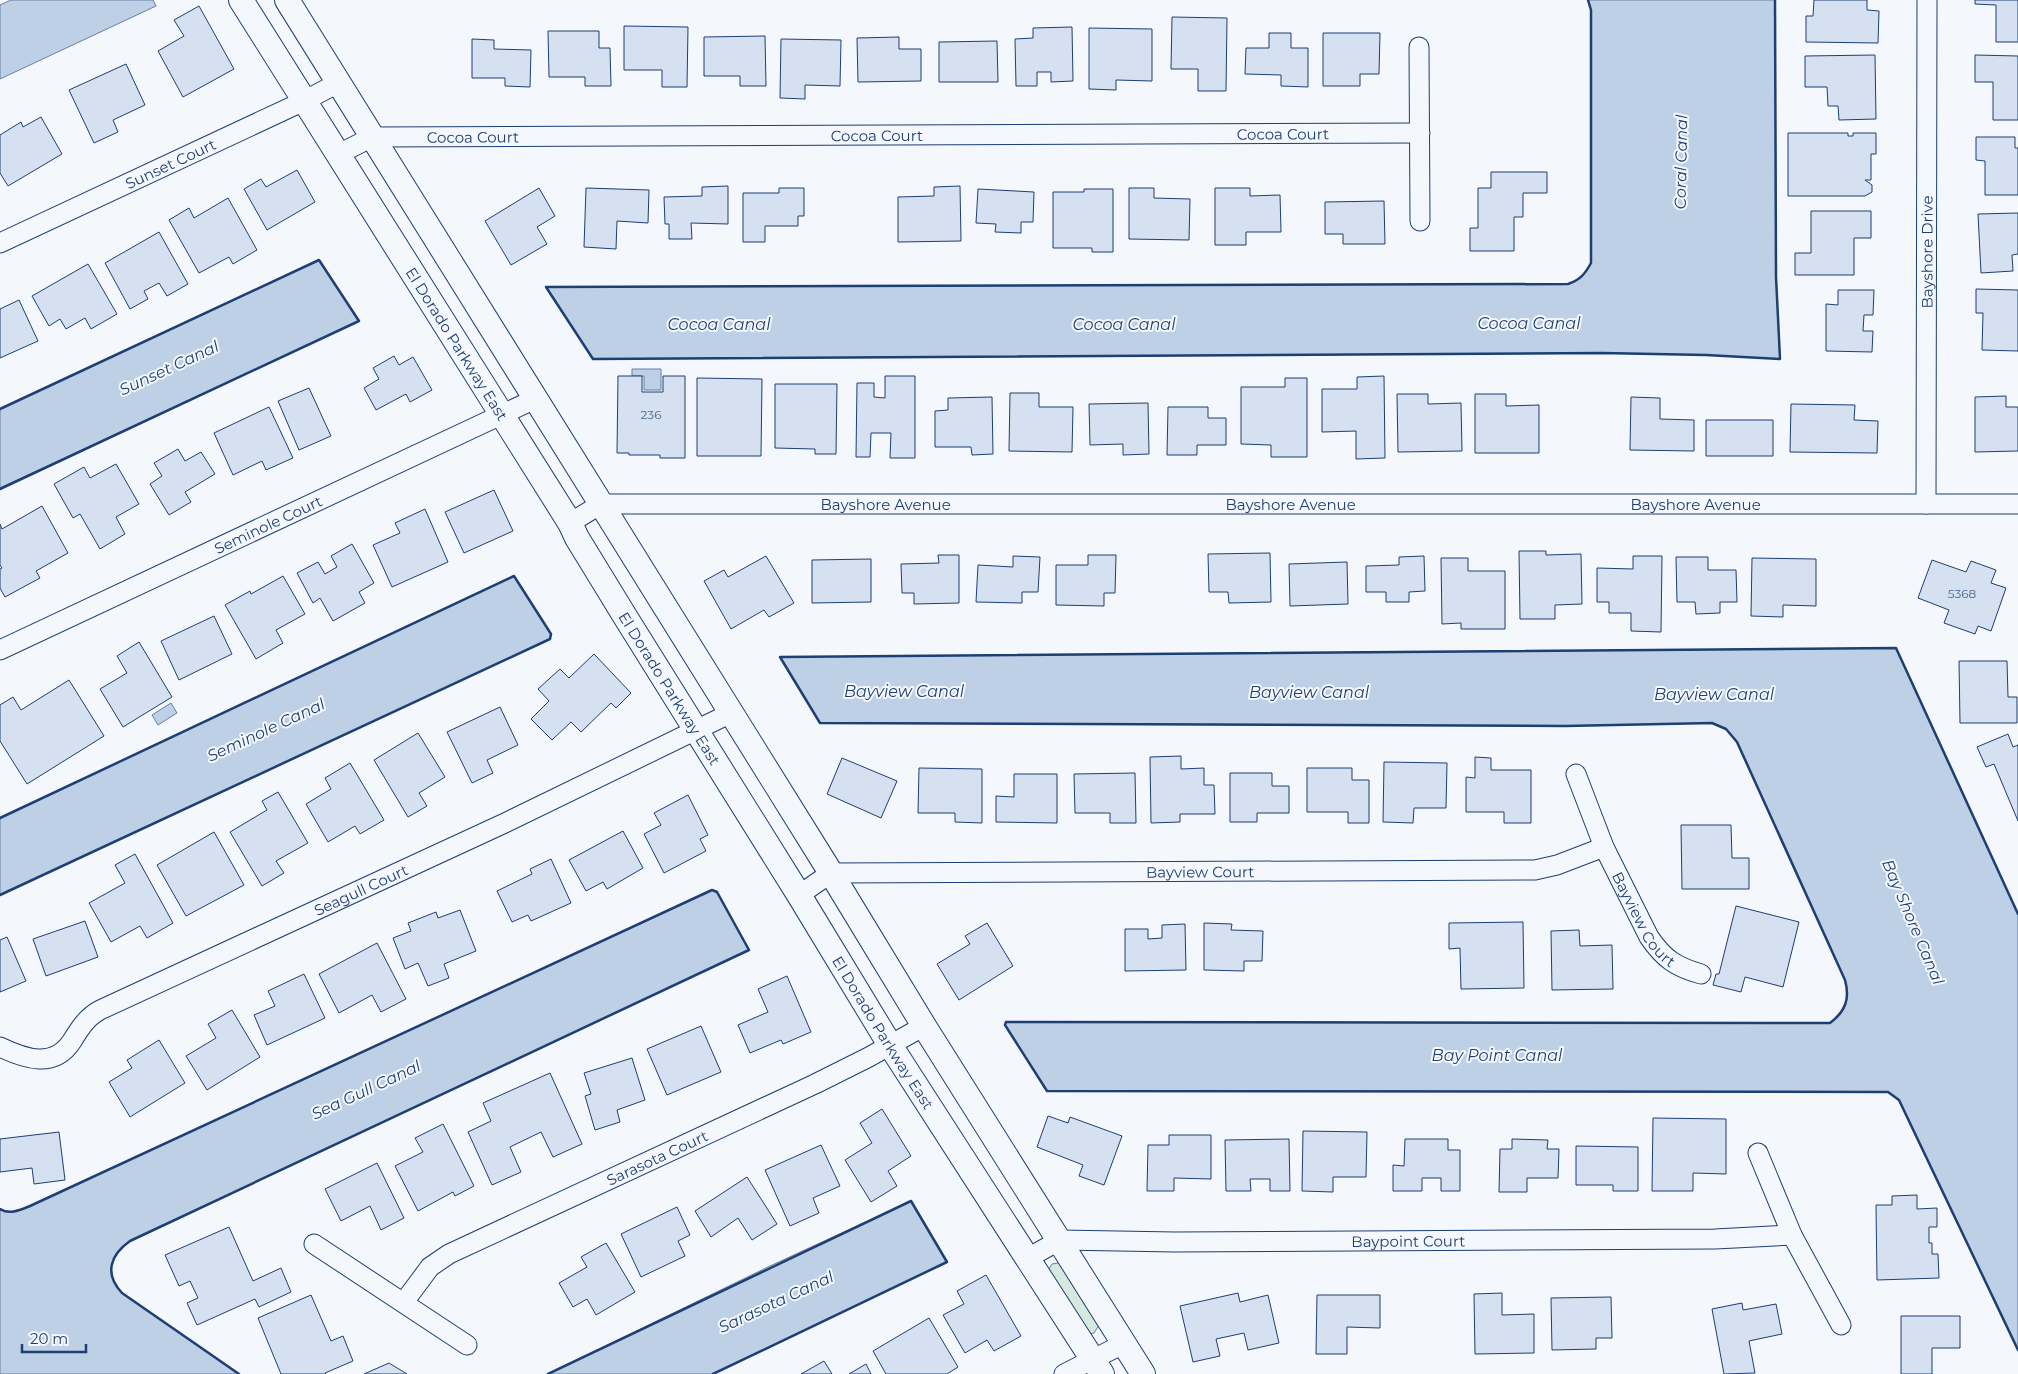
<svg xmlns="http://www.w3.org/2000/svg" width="2018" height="1374" font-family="Montserrat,sans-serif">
  <rect width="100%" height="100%" fill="#f4f7fb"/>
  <path fill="#d7e8df" stroke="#687fa3" d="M1058 1263H1064L1099 1325 1094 1333 1089 1334 1047 1272 1052 1264Z"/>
  <path fill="#bed0e5" stroke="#687fa3" d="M11 0H153L156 6 0 79V5Z
    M1588 0H1775L1776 277 1780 359 1706 355 1602 353 593 359 546 287 1568 284C1580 280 1585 274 1591 263V10Z
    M319 260 359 321 0 488V409Z
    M632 369H661V390H644V376H632Z
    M514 576 551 634 550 639 0 895V818Z
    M1896 648 2018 914V1350L1899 1101 1888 1092 1047 1091 1005 1025 1006 1022 1830 1023C1846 1011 1850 998 1845 980L1737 742 1726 729 1712 723 1565 726 820 723 780 657Z
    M171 703 177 713 158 725 152 715Z
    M712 890 717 892 749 950 130 1241C110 1255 104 1274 122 1293L238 1374H0V1209C10 1215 20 1210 30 1206Z
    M911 1201 947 1262 713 1374H548L770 1266Z"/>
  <path fill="#d5e0f0" stroke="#1d3f73" d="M1814 0H1867V10L1879 11 1878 43 1806 42V16H1813Z
    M1975 0H2018V42H1996V5L1975 4Z
    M199 6 234 69 183 97 158 51 184 36 174 20Z
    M1172 17 1227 18 1226 91H1198V69H1171Z
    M624 26 688 27 687 87H662V70H624Z
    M1072 27 1073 81 1051 82V72H1037V86H1016L1015 39 1033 38V28Z
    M1089 28 1152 29V81L1116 80V90L1089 89Z
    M548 31H599V48H610L611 86H585V77H549Z
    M1269 33H1291V48H1308V87L1281 86V75L1245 74 1246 48H1269Z
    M1323 33H1380L1379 74H1360V86H1323Z
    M765 36 766 86H740V76H704V37Z
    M899 37V49H921V81L858 82 857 38Z
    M472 39 494 40V49L531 50 530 87 505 86V78H472Z
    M781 39 841 40 840 86 805 85V99L780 98Z
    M997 41 998 82H939V42Z
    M1875 55 1876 119 1839 120 1838 106H1828L1827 87H1805V56Z
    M1975 55 2018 56V120H1993V82H1975Z
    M126 64 145 105 113 120 118 132 94 143 69 90Z
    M41 117 62 154 8 186 0 173V135L21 122 23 127Z
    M1788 133H1848V136H1853V133H1876V154H1871V180H1865L1872 185V192L1865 196H1788Z
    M1976 137H2015V148H2018V195H1985V161L1976 160Z
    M297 170 315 202 267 230 244 189 261 179 266 187Z
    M1491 172H1547V193H1523V217H1514V251H1470V228H1478V188H1491Z
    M728 186V224L691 223 692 239H669V224H665L664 197 702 196V187Z
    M960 186 961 241 898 242V197L934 196V187Z
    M539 188 555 216 537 227 547 244 511 265 485 221Z
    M586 188 649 190 648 223 617 221 616 249 584 247Z
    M779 188H804V216H798V226H765V242H743V193H779Z
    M1129 188H1154V198L1190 199 1189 240 1129 239Z
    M1215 188H1250V196L1280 195 1281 232H1246V245H1215Z
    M978 189 1034 192 1033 222H1021V233L995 232 996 224 976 223Z
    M1084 189H1113V252H1092V248H1053V192H1084Z
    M228 198 257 250 233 264 229 257 199 273 169 220 189 208 194 218Z
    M1384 201 1385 244H1343V234H1325V202Z
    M1811 211H1871V238H1854V275H1795V253H1811Z
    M2018 213V254L2012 255 2013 271 1981 273 1978 214Z
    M159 232 188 284 167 296 159 283 144 291 148 299 130 309 105 263Z
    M88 264 117 314 91 329 85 318 66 329 60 319 49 326 32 296Z
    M1976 289 2018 290V351L1982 350 1983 313H1976Z
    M1838 290H1874L1873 315H1864L1863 331H1873L1872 352 1826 351V304L1838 305Z
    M19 300 38 341 0 358V309Z
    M394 356 399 365 413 357 432 390 410 402 406 394 376 410 364 388 379 379 373 368Z
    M618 376H642V392H663V376H685V458H660V455H629V453H617Z
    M885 376H915V458H890L891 433H871L870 457H856L857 383H874V397L885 398Z
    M1384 376 1385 458 1356 459V431L1322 432V389H1357V377Z
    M697 378 762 379 761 456H697Z
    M1285 378H1307V457H1271V445L1241 444V387H1285Z
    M775 384H837L836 454H815V449L775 448Z
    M309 388 331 436 299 450 278 401Z
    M1010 393H1039V407H1073L1072 452 1009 451Z
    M1397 394H1428V404L1461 403 1462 451 1398 452Z
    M1475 394H1506V406L1539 405V453H1475Z
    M2006 396V407H2018V451L1975 452V397Z
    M992 397 993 454 972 455 971 447H935V411L948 410V398Z
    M1631 397 1660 398V419L1694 420V451L1630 450Z
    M1148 403 1149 454 1123 455V444L1090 445 1089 404Z
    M1791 404 1855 405 1854 420 1878 421 1877 453 1790 452Z
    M269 407 293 458 266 470 262 461 233 475 214 433Z
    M1168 407H1208V418H1226V445H1197V455H1167Z
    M1706 420H1773V456H1706Z
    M178 449 185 461 201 452 215 474 185 492 191 502 169 515 150 484 162 476 154 463Z
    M116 464 139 504 116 517 125 534 100 549 80 514 73 518 54 484 84 467 90 478Z
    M494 490 513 531 464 553 445 512Z
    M42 506 68 553 36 571 40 578 5 597 0 588V569L2 568 0 565V524L2 529Z
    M425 509 448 562 392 587 373 545 400 533 395 523Z
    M352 544 374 583 359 592 365 603 333 621 320 598 313 603 297 573 318 562 325 574 337 567 331 556Z
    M1519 551H1546V555L1581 554 1582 604 1555 605V619H1520Z
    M1270 553 1271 602 1229 603 1228 592H1209L1208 554Z
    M938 555H959V603L914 604V593H902L901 564 939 563Z
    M1088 555H1116L1115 593H1104V606L1056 605V565H1088Z
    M766 556 794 603 769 617 764 610 731 629 704 581 724 570 728 577Z
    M1013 556 1040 557 1038 592H1022V603L976 602 978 565 1013 567Z
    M1424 556 1425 591 1409 592V602H1386V592H1366V566L1399 565V557Z
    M1633 556H1662L1661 632 1631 631V613H1609V602H1597V568L1633 569Z
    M1676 557H1708V570H1736L1737 602H1720V613L1696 614 1695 602H1677Z
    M1441 558H1468V571H1505V629H1461V623L1442 624Z
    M1752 558 1816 559V606L1783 605V617L1751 616Z
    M871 559V602L812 603V560Z
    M1932 560 1966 572 1971 561 1996 570 1991 583 2006 588 1991 631 1978 626 1975 634 1944 623 1949 610 1918 598Z
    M1347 562 1348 604 1290 606 1289 564Z
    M283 576 305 614 276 630 283 643 256 659 225 605 250 591 251 594Z
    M214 616 232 654 179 680 161 641Z
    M139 642 172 697 123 727 100 689 127 673 117 656Z
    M594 654 631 693 616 708 611 703 581 732 571 722 552 740 531 719 549 701 538 689 560 669 569 678Z
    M1959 661H2007L2008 697H2017V723H1960Z
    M69 680 104 736 27 784 0 741V705L13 697 21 710Z
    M500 707 518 745 487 760 493 773 472 783 447 732Z
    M418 733 445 777 419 793 427 806 408 817 374 760Z
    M2008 734 2013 747 2018 745V821L1994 764 1986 767 1977 747Z
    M1181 756V769L1204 768V785H1214L1215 814H1180V822L1151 823 1150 757Z
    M1475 757 1491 758V770H1531V823H1504V812H1466V777L1475 778Z
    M842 758 897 781 881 818 827 794Z
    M1384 762 1447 763 1446 808H1414L1413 823 1383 822Z
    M350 763 384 820 360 834 355 826 328 842 306 804 331 789 325 778Z
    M919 768 982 769V823L955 822V813H918Z
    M1307 768H1352V780H1369V823H1348V812H1307Z
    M1135 773 1136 823H1110V813H1075L1074 774Z
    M1230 773H1272V786H1289V813H1257V822H1230Z
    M1014 774H1057V823L996 822V796L1014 797Z
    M278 792 308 843 276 861 284 873 262 886 230 832 267 810 262 801Z
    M688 795 708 835 700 839 706 851 664 873 644 834 661 825 654 813Z
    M1681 825H1731L1732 858H1749V889H1682Z
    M623 831 643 868 607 889 603 882 586 891 569 860Z
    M214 832 244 885 186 916 157 865Z
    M135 854 173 923 147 938 140 926 111 942 89 903 125 883 115 865Z
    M551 859 571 903 531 921 528 915 512 922 497 891 532 874 530 869Z
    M1736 906 1799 922 1783 987 1745 977 1741 992 1713 985 1716 974H1719Z
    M460 910 476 951 444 964 449 978 428 986 418 963 405 969 393 938 411 931 408 923 436 912 438 918Z
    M85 921 98 957 46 976 33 939Z
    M1523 922 1524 988 1461 989 1460 948 1449 949V923Z
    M987 923 1013 966 959 1000 937 964 970 944 965 936Z
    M1204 923 1232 924 1231 930 1263 931 1262 961H1244V971L1204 970Z
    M1185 924 1186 970 1125 971V929H1148V939L1162 938V925Z
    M1579 930 1580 946 1612 945 1613 989 1552 990 1551 931Z
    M7 937 26 981 0 992V940Z
    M377 943 406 999 381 1012 372 995 339 1013 319 974Z
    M304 974 325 1018 267 1045 254 1015 275 1006 268 991Z
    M787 976 811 1032 783 1044 781 1040 750 1053 738 1025 768 1012 758 989Z
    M232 1010 260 1057 207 1090 186 1056 216 1038 208 1024Z
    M701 1026 721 1072 667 1095 647 1049Z
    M159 1040 185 1083 130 1117 109 1082 132 1068 127 1060Z
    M632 1058 645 1100 617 1110 620 1122 595 1130 585 1096 591 1094 584 1073Z
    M550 1073 582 1144 553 1157 541 1132 510 1147 521 1172 492 1185 468 1132 491 1121 483 1103Z
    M882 1109 911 1156 888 1171 897 1186 871 1202 845 1160 872 1143 860 1123Z
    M1048 1116 1068 1123 1070 1117 1122 1136 1104 1185 1079 1176 1083 1165 1037 1147Z
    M1653 1118 1726 1119V1174L1693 1173V1191H1652Z
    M443 1124 474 1186 455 1196 453 1192 418 1211 395 1166 423 1152 415 1138Z
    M1303 1131 1367 1132 1366 1177H1333V1192L1302 1191Z
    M59 1132 65 1180 34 1184 32 1168 0 1172V1139Z
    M1169 1135H1211V1179L1174 1178V1191H1147L1148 1145H1169Z
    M1289 1139 1290 1191H1270V1179H1250L1251 1191H1226L1225 1140Z
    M1405 1139H1448V1150H1460V1191H1441V1178H1422V1191H1393V1165L1404 1166Z
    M1512 1139 1548 1140 1547 1149H1559L1558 1178H1527V1192H1499L1500 1149H1512Z
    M821 1145 840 1186 813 1198 819 1213 790 1226 765 1170Z
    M1576 1146 1638 1147V1191H1613V1185H1576Z
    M377 1163 404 1218 381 1230 370 1206 341 1221 325 1189Z
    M747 1177 777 1224 752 1240 738 1218 711 1237 695 1211Z
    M1917 1195V1209L1937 1208V1227H1929V1243H1932V1254H1938L1939 1278 1877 1280 1876 1205H1892V1196Z
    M677 1207 690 1235 678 1241 685 1256 641 1277 621 1234Z
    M229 1227 253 1281 281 1268 291 1292 259 1307 255 1299 197 1325 187 1303 198 1298 190 1281 179 1286 165 1255Z
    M606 1243 635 1292 596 1315 587 1299 573 1307 559 1283 587 1267 581 1257Z
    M986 1275 1021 1336 994 1351 987 1340 965 1353 943 1315 964 1304 957 1291Z
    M1238 1293 1240 1302 1268 1295 1279 1343 1248 1350 1244 1333 1216 1339 1220 1356 1193 1362 1180 1306Z
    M1502 1293V1315L1534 1314V1353L1475 1354 1474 1294Z
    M311 1295 331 1341 343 1336 353 1361 325 1373 326 1374H281L258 1318Z
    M1317 1295H1380V1328L1347 1327V1354H1316Z
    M1611 1297 1612 1338H1596V1349L1552 1350 1551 1298Z
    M1742 1303 1743 1310 1776 1304 1782 1334 1749 1341 1755 1373 1724 1374 1712 1309Z
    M1901 1316H1960V1348H1932V1374H1901Z
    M929 1318 958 1367 947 1374H886L873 1351Z
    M824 1361 832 1374H801Z
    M389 1363 407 1374H364Z
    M866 1364 871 1374H849Z"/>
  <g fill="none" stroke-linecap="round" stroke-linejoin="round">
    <g stroke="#1d3f73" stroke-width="21">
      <g id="minor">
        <path d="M1419 47 1420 221"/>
        <path id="s1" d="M339 154 372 137 1420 133"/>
        <path id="s2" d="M0 243 304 101 338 83"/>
        <path id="s3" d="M1926 504 1927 0"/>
        <path id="s4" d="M570 523 601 504H2018"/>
        <path id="s5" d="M0 650 535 399"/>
        <path id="s6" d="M1576 774 1604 847 1649 937C1664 959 1676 967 1701 974"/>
        <path id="s7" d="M799 895 831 873 1535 870 1557 865 1604 847"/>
        <path id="s8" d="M0 1047C25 1059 54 1069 72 1041 80 1028 87 1017 100 1010L507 822 731 713"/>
        <path d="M1758 1153 1792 1235 1841 1325"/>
        <path d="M314 1244 467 1345"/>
        <path id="s9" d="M1028 1258 1060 1240 1175 1242 1715 1239 1792 1235"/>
        <path id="s10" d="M404 1302 430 1267 449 1254 815 1084 869 1057 924 1026"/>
        <path d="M1064 1374 1125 1343"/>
      </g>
    </g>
    <g stroke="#1d3f73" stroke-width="26">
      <g id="tertiary">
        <path id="s11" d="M241 0 570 523 577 538 626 618 799 895 890 1045 1102 1374"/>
        <path d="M287 0 831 873 924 1026 1143 1374"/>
      </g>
    </g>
    <use href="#minor" stroke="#f4f7fb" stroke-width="19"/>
    <use href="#tertiary" stroke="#f4f7fb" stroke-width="24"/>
    <path stroke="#1d3f73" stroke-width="2.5" d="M1588 0 1591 10V263C1585 274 1580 280 1568 284L546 287 593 359 1602 353 1706 355 1780 359 1776 277 1775 0
      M0 409 319 260 359 321 0 489
      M0 818 514 576 551 634 550 639 0 895
      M2018 914 1896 648 780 657 820 723 1565 726 1712 723 1726 729 1737 742 1845 980C1850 998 1846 1011 1830 1023L1006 1022 1005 1025 1047 1091 1888 1092 1899 1100 2018 1350
      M0 1209C10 1215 20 1210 30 1206L712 890 717 892 749 950 130 1241C110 1255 104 1274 122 1293L239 1374
      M548 1374 911 1201 947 1262 713 1374"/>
  </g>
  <g text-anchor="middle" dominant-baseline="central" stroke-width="4" stroke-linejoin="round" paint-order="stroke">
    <g font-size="12" fill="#4b6792">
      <text x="651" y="414">236</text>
      <text x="1962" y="593">5368</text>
    </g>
    <g font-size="15" fill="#1d3f73" stroke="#f4f7fb">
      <text stroke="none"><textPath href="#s1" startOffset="948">Cocoa Court</textPath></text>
      <text stroke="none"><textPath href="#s1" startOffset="542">Cocoa Court</textPath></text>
      <text stroke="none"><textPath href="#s1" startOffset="138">Cocoa Court</textPath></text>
      <text stroke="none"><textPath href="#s2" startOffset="188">Sunset Court</textPath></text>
      <text stroke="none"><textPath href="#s3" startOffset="252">Bayshore Drive</textPath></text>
      <text stroke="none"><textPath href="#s11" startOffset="406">El Dorado Parkway East</textPath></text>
      <text stroke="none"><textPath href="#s4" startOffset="321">Bayshore Avenue</textPath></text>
      <text stroke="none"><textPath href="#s4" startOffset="726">Bayshore Avenue</textPath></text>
      <text stroke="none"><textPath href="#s4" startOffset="1131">Bayshore Avenue</textPath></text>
      <text stroke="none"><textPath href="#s5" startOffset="296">Seminole Court</textPath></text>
      <text stroke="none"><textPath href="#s11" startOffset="811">El Dorado Parkway East</textPath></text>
      <text stroke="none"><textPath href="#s7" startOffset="408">Bayview Court</textPath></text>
      <text stroke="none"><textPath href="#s8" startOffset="410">Seagull Court</textPath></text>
      <text stroke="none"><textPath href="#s6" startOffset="161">Bayview Court</textPath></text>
      <text stroke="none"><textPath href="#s11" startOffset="1216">El Dorado Parkway East</textPath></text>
      <text stroke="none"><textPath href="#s10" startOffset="296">Sarasota Court</textPath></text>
      <text stroke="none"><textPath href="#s9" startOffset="385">Baypoint Court</textPath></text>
    </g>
    <g font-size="16" font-style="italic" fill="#1d3f73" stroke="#f4f7fb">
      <text transform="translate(1681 162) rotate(-89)">Coral Canal</text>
      <text x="1529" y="323">Cocoa Canal</text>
      <text x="719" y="324">Cocoa Canal</text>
      <text x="1124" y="324">Cocoa Canal</text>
      <text transform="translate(169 368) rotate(-25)">Sunset Canal</text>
      <text x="904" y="691">Bayview Canal</text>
      <text x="1309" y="692">Bayview Canal</text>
      <text x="1714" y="694">Bayview Canal</text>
      <text transform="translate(266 730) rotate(-25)">Seminole Canal</text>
      <text transform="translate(1913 922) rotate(67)">Bay Shore Canal</text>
      <text x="1497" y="1055">Bay Point Canal</text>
      <text transform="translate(366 1090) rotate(-25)">Sea Gull Canal</text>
      <text transform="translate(776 1302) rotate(-25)">Sarasota Canal</text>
    </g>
  </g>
  <path d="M22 1344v8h64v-8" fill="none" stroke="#1d3f73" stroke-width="2.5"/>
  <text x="30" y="1344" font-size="15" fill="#1d3f73" stroke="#f4f7fb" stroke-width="4" paint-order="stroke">20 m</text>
</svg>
